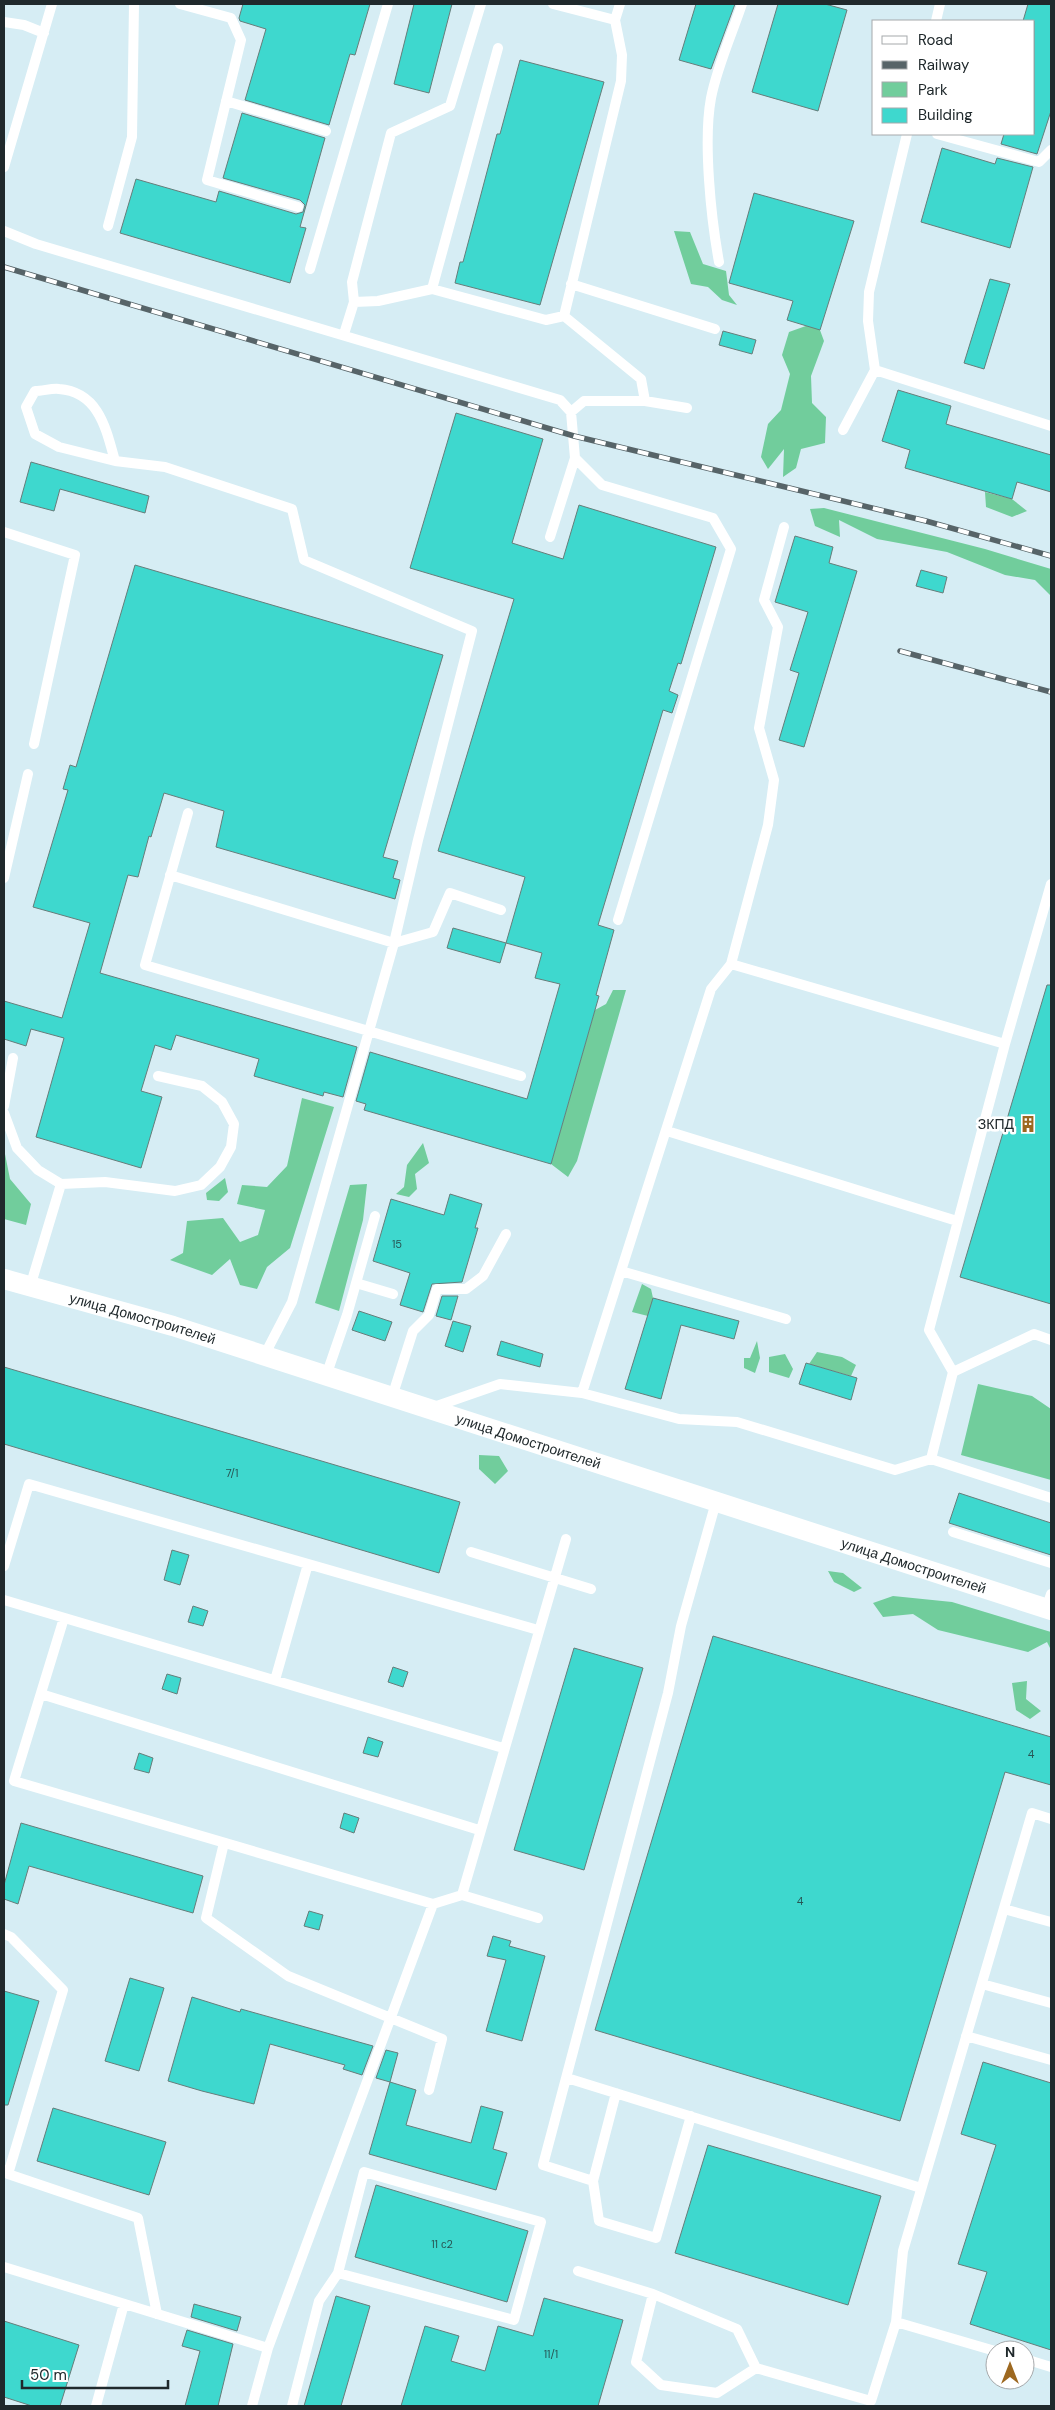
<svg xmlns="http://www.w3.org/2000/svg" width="1055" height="2410" font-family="'DM Sans',sans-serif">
  <rect width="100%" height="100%" fill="#d6edf4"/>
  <path fill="#71cd9c" d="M674 231 690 232 703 264 726 271 729 295 737 305 722 300 708 287 691 284Z
    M817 322 824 341 811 376 812 403 826 417 825 443 801 449 796 468 783 477 784 449 768 469 761 457 768 424 781 410 790 374 782 355 789 332Z
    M985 492 1012 499 1027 511 1012 517 986 507Z
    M824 508 985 549 1051 569V596L1035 580 1005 575 947 552 877 539 839 520 840 537 815 526 810 509Z
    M613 990H626L577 1161 568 1177 551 1164 595 1010 606 1004Z
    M302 1098 334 1107 290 1248 267 1267 257 1289 240 1285 230 1259 212 1275 170 1260 183 1253 187 1221 223 1218 240 1242 258 1235 265 1210 237 1204 242 1185 267 1187 287 1166Z
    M423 1143 429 1163 415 1174 417 1189 409 1197 396 1194 404 1187 407 1165Z
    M4 1149 10 1179 31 1204 26 1225 4 1219Z
    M225 1178 228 1192 219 1201 207 1200 206 1193Z
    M367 1184 363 1220 339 1311 315 1303 350 1185Z
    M642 1284 651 1289 653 1298 648 1316 632 1312Z
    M757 1341 760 1358 755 1373 744 1368V1358H750Z
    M817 1352 842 1357 856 1365 851 1376 809 1364Z
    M785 1354 793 1369 789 1378 769 1372V1357Z
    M978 1384 1032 1396 1051 1409V1480L961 1455Z
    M479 1455 499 1456 508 1471 495 1484 479 1469Z
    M828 1571 843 1573 862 1588 854 1592 834 1582Z
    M893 1596 952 1602 1051 1632V1650L1047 1642 1028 1652 938 1630 913 1614 883 1617 873 1603Z
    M1027 1681 1026 1699 1041 1711 1030 1719 1016 1710 1012 1683Z"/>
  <path fill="#3ed8ce" stroke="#667d7a" d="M243 4H370L355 55 350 54 329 125 245 100 266 29 240 21 239 18Z
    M414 4H452L429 93 394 84Z
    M696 4H735L711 69 679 60Z
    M778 4H825L847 10 818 111 752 92Z
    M1028 4H1051V111L1037 154 1001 144 1004 134H1034V21H1023Z
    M520 60 604 82 540 305 455 283 460 262H463L497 134H500Z
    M242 113 325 138 300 227 306 228 290 283 120 233 136 179 216 202 219 191 296 214 303 212 305 205 300 200 223 178Z
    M942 148 995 164 997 158 1033 167 1010 248 921 222Z
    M754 193 854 221 820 330 787 320 793 301 729 283Z
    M990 279 1010 284 984 369 964 363Z
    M723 331 756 340 752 354 719 345Z
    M898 390 951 406 946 424 1051 455V492L1017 482 1012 499 905 468 910 450 882 441Z
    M456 413 543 439 512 543 563 559 579 505 716 547 681 664 678 663 669 691 678 695 672 713 663 710 598 925 614 930 596 995 599 996 551 1164 364 1110 366 1104 356 1101 370 1052 527 1099 560 984 535 978 542 953 506 943 525 877 438 851 514 599 410 568Z
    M31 462 149 496 145 513 60 489 54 511 20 502Z
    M795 536 833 547 829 563 857 571 804 747 779 740 799 673 790 670 808 612 775 602Z
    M135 565 443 655 383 857 398 861 393 878 400 880 395 899 216 847 224 811 164 793 151 837 149 836 138 877 128 875 100 973 357 1047 343 1097 324 1092 323 1096 254 1076 259 1059 176 1035 171 1050 155 1045 141 1091 162 1097 141 1168 36 1137 64 1038 31 1029 26 1046 4 1039V1001L62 1018 90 923 33 907 68 790 63 789 70 765 76 767Z
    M921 570 947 577 943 593 916 586Z
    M453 928 506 943 500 963 447 948Z
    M1047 985H1051V1304L960 1277Z
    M450 1194 482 1204 475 1228H478L462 1282 432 1284 423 1312 400 1305 410 1273 373 1261 391 1199 444 1215Z
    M442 1296H458L451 1320 436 1316Z
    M653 1298 739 1321 734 1339 681 1325 661 1399 625 1389Z
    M359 1311 392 1322 385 1341 352 1330Z
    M453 1321 471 1326 463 1352 445 1346Z
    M501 1341 543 1354 540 1367 497 1355Z
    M806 1363 857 1378 851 1400 799 1384Z
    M4 1367 460 1502 439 1573 4 1444Z
    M959 1493 1051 1523V1555L949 1523Z
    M172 1550 189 1555 180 1585 164 1580Z
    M193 1606 208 1611 203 1626 188 1622Z
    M713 1636 1051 1737V1785L1005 1772 900 2121 595 2030Z
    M574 1648 643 1668 584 1870 514 1850Z
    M393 1667 408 1672 403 1687 388 1682Z
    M167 1674 181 1678 177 1694 162 1689Z
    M368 1737 383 1742 378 1757 363 1753Z
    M139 1753 153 1758 149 1773 134 1769Z
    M344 1813 359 1818 354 1833 340 1828Z
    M21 1823 203 1876 193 1913 29 1866 18 1904 4 1899V1885Z
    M309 1911 323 1915 319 1930 304 1926Z
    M493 1936 511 1941 509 1946 545 1956 522 2041 486 2031 506 1960 487 1956Z
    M130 1978 164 1988 139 2071 105 2061Z
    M4 1991 39 2001 8 2105H4Z
    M192 1997 240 2012 241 2009 373 2046 362 2075 343 2069 345 2065 270 2044 254 2104 202 2091 168 2081Z
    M386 2050 398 2053 390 2082 376 2078Z
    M983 2062 1051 2083V2350L970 2324 987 2272 958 2264 996 2145 961 2134Z
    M390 2082 416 2090 406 2125 471 2143 481 2106 503 2112 493 2149 507 2153 496 2190 369 2154Z
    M53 2108 166 2142 149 2195 37 2161Z
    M708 2145 881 2196 848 2305 675 2253Z
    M376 2185 528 2231 507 2302 355 2257Z
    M336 2296 370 2306 341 2406H304Z
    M544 2298 623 2320 598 2406H401L425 2326 459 2336 451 2361 485 2371 498 2326 533 2336Z
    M194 2304 241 2317 237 2331 191 2317Z
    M4 2321 79 2345 60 2406H32L4 2397Z
    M187 2330 233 2344 218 2406H185L200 2351 182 2346Z"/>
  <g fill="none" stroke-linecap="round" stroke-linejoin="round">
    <path stroke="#fff" stroke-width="10" d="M180 4 231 18 241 40 207 180 298 207
      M553 4 615 20
      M936 21 940 4
      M4 22 24 25 44 33
      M498 48 432 289 546 320 564 316 621 81 622 55 615 20 620 4
      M226 101 326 131
      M937 134 1039 162 1051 150
      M4 167 52 4
      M108 226 132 137 134 4
      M4 231 36 244 560 400 571 412 575 458 602 485 713 518 731 549 618 920
      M719 262C711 218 703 141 711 98 717 67 732 34 742 4
      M310 269 388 4
      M571 284 715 329
      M354 302 378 301 432 289
      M564 316 641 379 645 401
      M344 334 354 302 352 282 391 133 450 106 481 4
      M875 370 1051 426
      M571 412 584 401H645L687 408
      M843 430 875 370 868 321 869 292 907 134
      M115 461C106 429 99 392 59 389 52 388 43 391 35 391L26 407 35 434 59 447 115 461 165 467 292 509 304 560 472 631 418 840 394 943 292 1302 264 1356
      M4 532 75 555 34 744
      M550 537 575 458
      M188 813 145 965 521 1076
      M170 875 394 943 433 932 450 893 501 910
      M4 878 28 774
      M731 964 1005 1044
      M4 1106 13 1058
      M4 1113 17 1148 38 1170 61 1184 105 1182 175 1191 201 1185 220 1167 231 1147 234 1124 222 1102 202 1086 158 1076
      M667 1131 957 1221
      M621 1271 786 1319
      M356 1283 393 1294
      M30 1287 61 1184
      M953 1372 1034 1334 1051 1340
      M326 1376 347 1315 375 1216
      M582 1393 711 989 731 964 768 825 774 780 759 728 778 627 764 600 784 527
      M392 1397 413 1331 429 1315 437 1289H466L483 1276 506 1234
      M431 1408 500 1384 582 1393 679 1419 737 1422 895 1470 931 1459 953 1372 929 1330 1005 1044 1051 884
      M931 1459 1051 1498
      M953 1532 1051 1563
      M471 1552 591 1589
      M4 1566 29 1484 538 1630
      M4 1600 503 1748
      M1046 1609 1051 1594
      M64 1618 14 1781 433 1904 462 1895 566 1539
      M275 1680 308 1564
      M41 1694 479 1830
      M224 1843 206 1918 288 1976 442 2039 429 2090
      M462 1895 538 1918
      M1004 1909 1051 1922
      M4 1934 11 1937 63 1990 8 2174
      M982 1984 1051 2003
      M966 2036 1051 2060
      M567 2078 921 2188
      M691 2116 656 2238 599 2221 593 2181 543 2165 668 1693 681 1626 716 1502
      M4 2170 8 2174 138 2218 157 2314
      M593 2181 616 2093
      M4 2267 268 2348
      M578 2271 653 2294 737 2329 756 2368 871 2401 896 2322 903 2251 1032 1813 1051 1819
      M653 2294 636 2362 661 2385 717 2393 756 2368
      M896 2322 995 2351
      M1025 2359 1051 2367
      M96 2406 124 2304
      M252 2406 268 2348 433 1904
      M292 2406 319 2301 338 2273 364 2172 541 2222 514 2320 338 2273"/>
    <path stroke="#fff" stroke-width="20" id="s1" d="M4 1279 173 1326 1051 1610"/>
    <g stroke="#576468" stroke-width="5.5">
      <path id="rail" d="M4 267 574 436 926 521 1051 556
        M900 651 1051 692"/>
    </g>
    <use href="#rail" stroke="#fff" stroke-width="4" stroke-dasharray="11" stroke-linecap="butt"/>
  </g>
  <defs>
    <g id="building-bare" transform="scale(1.35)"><path d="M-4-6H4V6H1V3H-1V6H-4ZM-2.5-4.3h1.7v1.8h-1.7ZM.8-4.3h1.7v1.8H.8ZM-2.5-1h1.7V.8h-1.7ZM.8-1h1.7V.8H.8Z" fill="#9d6820" stroke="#fff" stroke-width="2.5" paint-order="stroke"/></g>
  </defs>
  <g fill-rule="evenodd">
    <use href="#building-bare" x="1028" y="1124"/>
  </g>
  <g text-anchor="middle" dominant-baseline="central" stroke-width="5" stroke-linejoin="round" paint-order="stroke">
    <g font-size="11" fill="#285554">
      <text x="397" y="1244">15</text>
      <text x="232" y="1473">7/1</text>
      <text x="1031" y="1754">4</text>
      <text x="800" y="1901">4</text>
      <text x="442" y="2244">11 с2</text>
      <text x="551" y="2354">11/1</text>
    </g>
    <g font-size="14" fill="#20292c" stroke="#fff" text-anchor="end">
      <text x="1014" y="1124">ЗКПД</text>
    </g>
    <g font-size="14" fill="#20292c" stroke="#fff">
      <text stroke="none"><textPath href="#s1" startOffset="144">улица Домостроителей</textPath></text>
      <text stroke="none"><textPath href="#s1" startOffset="549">улица Домостроителей</textPath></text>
      <text stroke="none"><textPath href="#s1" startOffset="954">улица Домостроителей</textPath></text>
    </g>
  </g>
  <rect width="1055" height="2410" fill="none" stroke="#20292c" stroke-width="10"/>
  <rect x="872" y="20" width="162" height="115" fill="#ffffff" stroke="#a6a9ab"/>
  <rect x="882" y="36" width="25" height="8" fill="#ffffff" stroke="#a6a9ab"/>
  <text x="918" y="45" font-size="15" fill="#20292c">Road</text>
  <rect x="882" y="61" width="25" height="8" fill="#576468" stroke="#a6a9ab"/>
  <text x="918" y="70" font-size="15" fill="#20292c">Railway</text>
  <rect x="882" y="82" width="25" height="15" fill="#71cd9c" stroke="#a6a9ab"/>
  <text x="918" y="95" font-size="15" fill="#20292c">Park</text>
  <rect x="882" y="108" width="25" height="15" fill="#3ed8ce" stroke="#a6a9ab"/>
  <text x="918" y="120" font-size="15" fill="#20292c">Building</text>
  <g transform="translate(1010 2365)"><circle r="24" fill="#ffffff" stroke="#a6a9ab"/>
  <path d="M0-4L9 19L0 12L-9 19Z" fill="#9d6820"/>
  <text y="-8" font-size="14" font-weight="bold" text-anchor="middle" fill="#20292c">N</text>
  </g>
  <path d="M22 2380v8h146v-8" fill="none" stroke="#20292c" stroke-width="2.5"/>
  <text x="30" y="2380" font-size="15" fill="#20292c" stroke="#ffffff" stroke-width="4" paint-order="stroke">50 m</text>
</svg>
